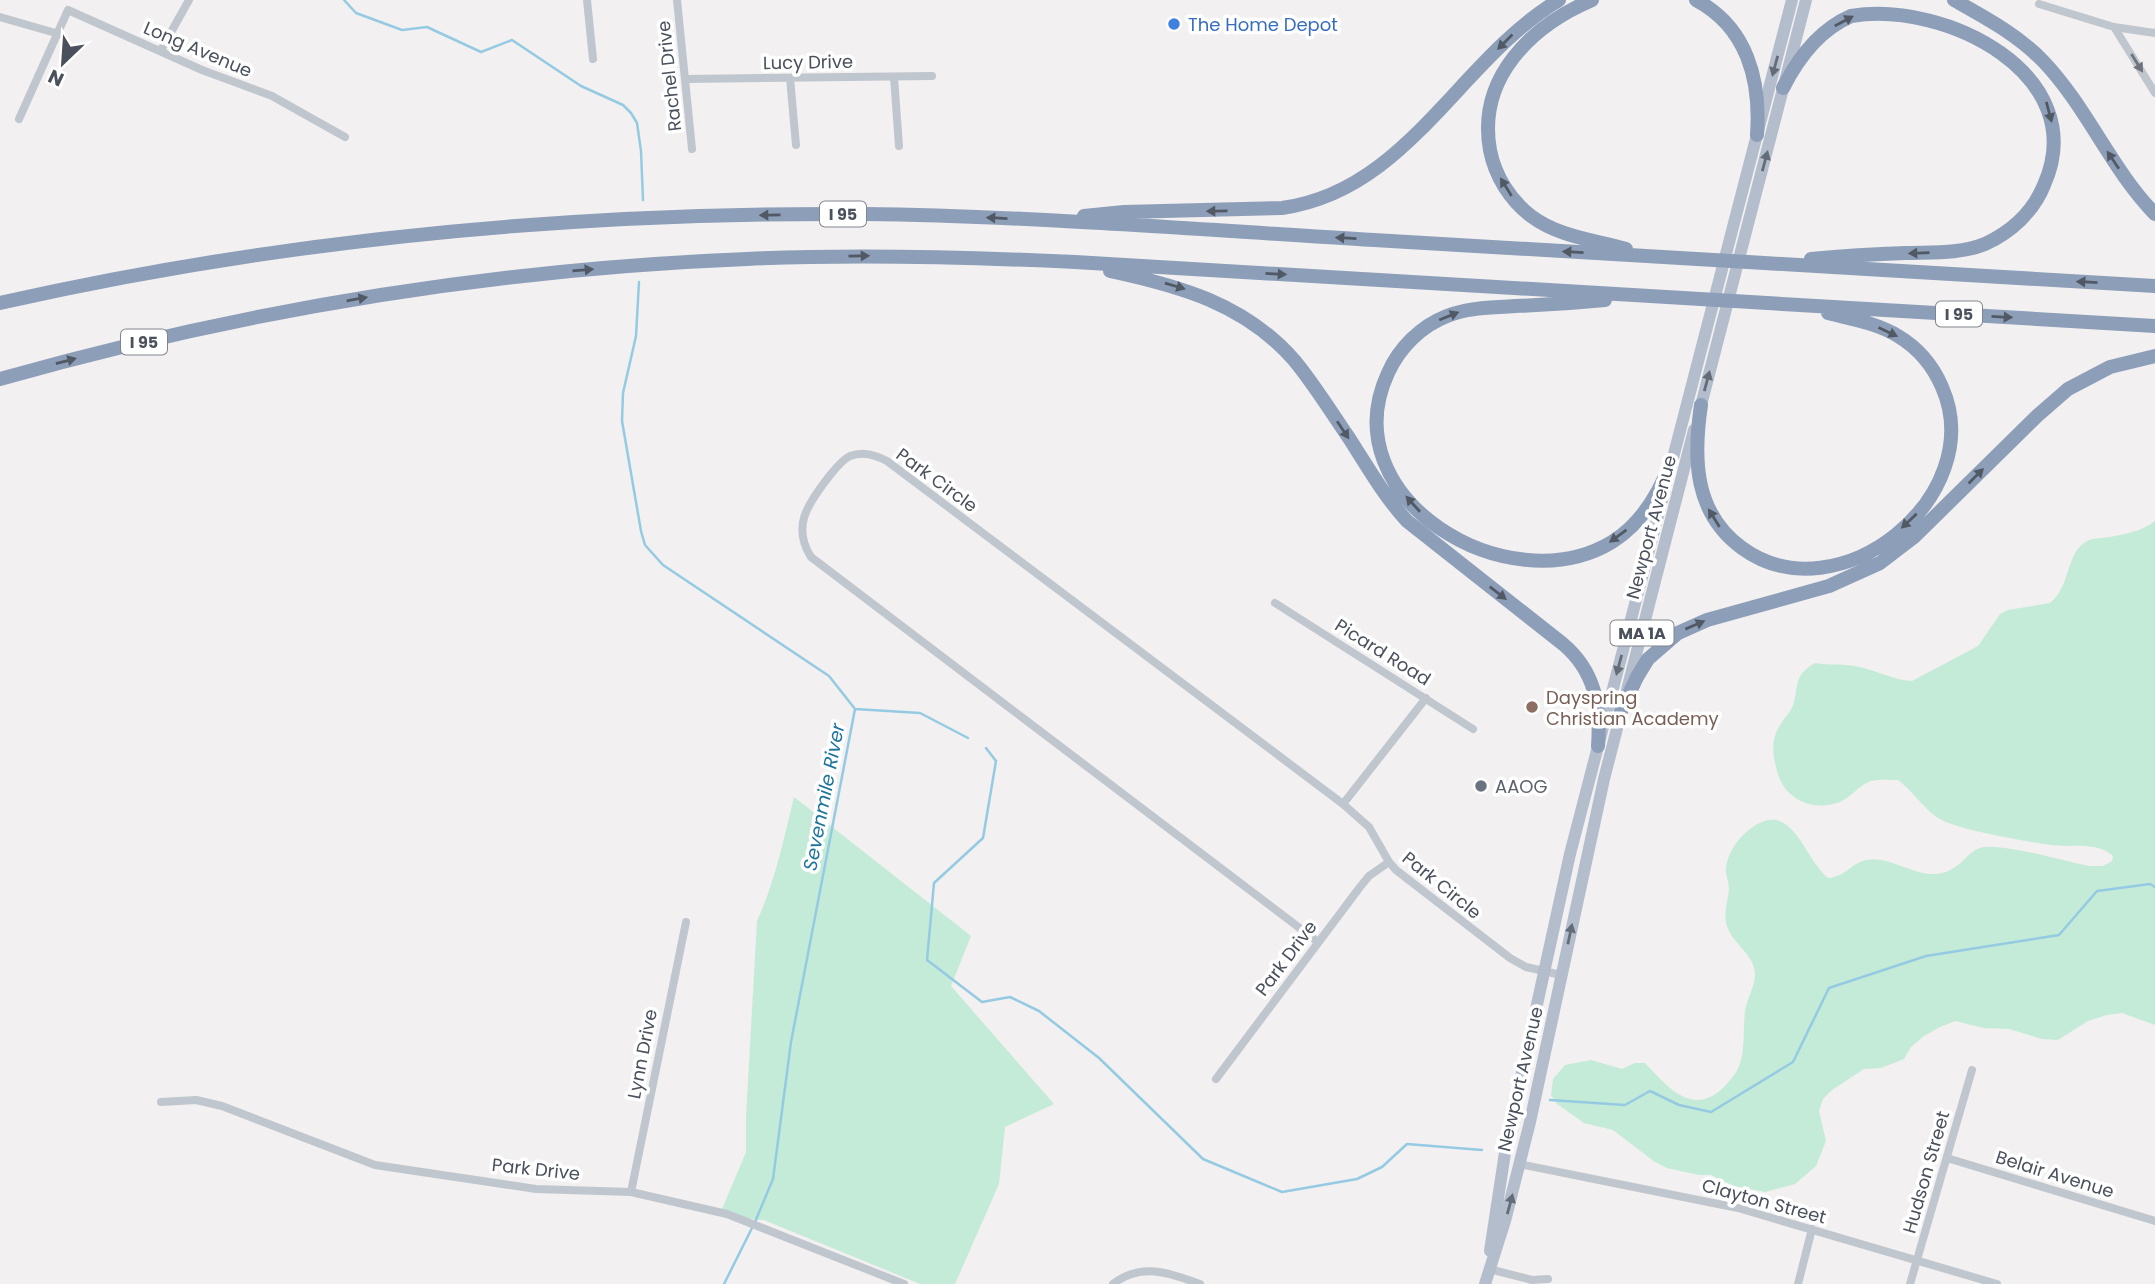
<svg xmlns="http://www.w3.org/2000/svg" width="2155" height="1284" font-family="Poppins,sans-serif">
  <rect width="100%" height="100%" fill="#f2f0f0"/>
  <path fill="#c4ebd7" d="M2155 521V1025L2122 1013 2107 1015 2088 1021 2058 1040 2042 1039 2009 1029 1984 1028 1955 1021 1940 1027 1924 1036 1911 1047 1904 1059 1881 1068 1864 1069 1832 1090 1823 1099 1819 1111 1826 1141 1816 1166 1795 1184 1765 1192 1734 1186 1711 1175H1699L1667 1168 1655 1162 1613 1130 1584 1123 1557 1104 1551 1095 1553 1079 1565 1065 1591 1060 1622 1069 1635 1063H1645C1668 1087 1692 1118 1724 1087 1731 1079 1739 1071 1741 1060 1745 1045 1743 1028 1745 1012 1746 1000 1754 989 1755 976 1756 955 1733 945 1727 926 1723 914 1728 901 1729 889 1729 882 1725 875 1726 868 1727 856 1735 843 1743 835 1791 791 1800 854 1828 878 1845 877 1850 864 1866 860 1886 855 1912 874 1933 874 1961 874 1965 850 1984 847 2006 844 2063 861 2089 866H2103L2112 861 2113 856C2096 841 2071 848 2050 845 2025 841 1957 830 1938 818 1923 808 1913 791 1898 780 1890 780 1880 779 1871 781 1859 785 1851 797 1840 802 1813 812 1784 800 1777 771 1773 755 1770 741 1780 725 1783 719 1789 714 1792 708 1800 688 1791 677 1815 663 1829 666 1841 663 1854 666 1874 669 1892 680 1912 681L1978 646 2000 614 2008 610 2050 603C2071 586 2065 557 2084 543 2092 537 2100 539 2110 537 2126 534 2142 531 2155 521Z
    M794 797 971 936 951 986 1054 1104 1005 1127 999 1184 955 1284H920L764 1220 732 1218 720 1214 746 1152V1117L757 921C775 882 784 838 794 797Z"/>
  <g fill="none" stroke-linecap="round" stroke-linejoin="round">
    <path stroke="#95cae3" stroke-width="2.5" d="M344 0 356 13 402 30 427 27 481 52 512 40 581 86 623 105 631 113 637 123 641 151 643 200
      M639 282 636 336 623 393 622 421 641 531 645 545 663 565 829 676 855 709 791 1042 773 1179 755 1222
      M855 709 920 713 968 738
      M986 748 996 761 983 838 934 883 927 960 982 1002 1010 997 1039 1011 1099 1058 1203 1159 1282 1192 1357 1179 1382 1167 1407 1144 1482 1150
      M1550 1100 1625 1105 1650 1091 1679 1105 1711 1112 1793 1062 1829 988 1926 956 2059 935 2097 891 2150 884 2155 887
      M724 1284 752 1228"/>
    <path stroke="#c0c6cd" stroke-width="8" d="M587 0 593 59
      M677 0 692 149
      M2039 4 2114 27
      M0 17 59 34
      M2155 33 2114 27 2155 93
      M161 50 189 0
      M894 77 899 146
      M790 78 796 145
      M685 79 932 76
      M19 119 68 10 202 70 272 96 345 137
      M1275 603 1473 729
      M1343 804 1426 698
      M1318 942 811 557C792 527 807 505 827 479 834 471 840 461 850 456 863 451 875 455 887 461L1343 804 1369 827 1389 862 1396 870 1510 958 1526 967 1561 975
      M1216 1079 1360 887 1369 876 1389 862
      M161 1102 196 1100 222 1106 375 1165 536 1189 631 1192 727 1214 904 1284
      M1947 1158 2155 1221
      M1519 1164 1738 1208 1997 1284
      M631 1192 686 922
      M1489 1269 1532 1280 1548 1279
      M1113 1284C1141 1262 1170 1273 1200 1284
      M1798 1284 1812 1229
      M1910 1284 1972 1070"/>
    <path stroke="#b3bdcc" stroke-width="12" d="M1699 413 1806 0
      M1490 1251 1506 1146 1570 854 1792 0
      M1485 1284 1505 1221 1530 1122 1604 779 1694 430"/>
    <path stroke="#8d9eb9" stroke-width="14" d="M1592 0C1531 26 1477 78 1490 150 1495 176 1510 200 1531 216 1559 237 1594 240 1626 249
      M1696 0C1747 27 1761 80 1757 135
      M1954 0C1986 18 2018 35 2043 61 2087 107 2111 169 2155 214
      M1783 88C1798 58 1819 30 1851 16 1945 0 2093 75 2044 185 2033 212 2011 232 1985 244 1960 254 1932 252 1906 253 1874 254 1842 256 1811 259
      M1084 216 1124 212 1282 208C1407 191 1459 60 1559 0
      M1110 271C1180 286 1245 304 1294 360 1314 384 1331 412 1349 438 1367 466 1384 496 1407 521L1563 644C1595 671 1601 706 1598 746
      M1605 300C1575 303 1545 305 1515 306 1492 308 1469 307 1447 316 1421 326 1399 348 1388 373 1330 498 1508 605 1612 542 1641 524 1659 494 1671 462
      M0 303C283 239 574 212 863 214 1034 216 1204 230 1374 240 1634 255 1895 271 2155 286
      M0 379C243 310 495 269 747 259 856 254 966 257 1075 262L2155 326
      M1701 405C1693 459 1694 513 1742 548 1838 618 1990 496 1942 387 1933 366 1918 348 1898 336 1877 323 1851 319 1828 313
      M1621 711 1637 677 1648 659 1678 633 1707 620 1829 586 1880 563 1914 537 2037 416 2068 389 2110 367 2155 356"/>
  </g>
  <defs><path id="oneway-solid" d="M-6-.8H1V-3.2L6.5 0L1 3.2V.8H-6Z" transform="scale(1.75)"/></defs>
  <g fill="#515965">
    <use href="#oneway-solid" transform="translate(1844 21) rotate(-28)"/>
    <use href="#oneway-solid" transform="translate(1505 42) rotate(135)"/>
    <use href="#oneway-solid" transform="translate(2049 112) rotate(75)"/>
    <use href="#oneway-solid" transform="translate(2113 160) rotate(-124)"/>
    <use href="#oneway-solid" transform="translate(1506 187) rotate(-122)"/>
    <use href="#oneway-solid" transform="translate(1217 211) rotate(179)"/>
    <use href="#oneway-solid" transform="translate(770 215) rotate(179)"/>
    <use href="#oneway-solid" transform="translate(997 218) rotate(-177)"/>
    <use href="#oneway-solid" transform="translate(1346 238) rotate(-177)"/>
    <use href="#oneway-solid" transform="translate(1573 252) rotate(-177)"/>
    <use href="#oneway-solid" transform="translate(1919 253) rotate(178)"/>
    <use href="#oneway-solid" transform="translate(859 256) rotate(-1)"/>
    <use href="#oneway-solid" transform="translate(583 270) rotate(-5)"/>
    <use href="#oneway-solid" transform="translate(1276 274) rotate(3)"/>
    <use href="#oneway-solid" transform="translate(2087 282) rotate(-177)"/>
    <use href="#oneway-solid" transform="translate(1175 286) rotate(16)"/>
    <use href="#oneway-solid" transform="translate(357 299) rotate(-10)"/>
    <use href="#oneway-solid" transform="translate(1449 316) rotate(-22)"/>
    <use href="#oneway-solid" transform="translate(2002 317) rotate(3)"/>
    <use href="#oneway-solid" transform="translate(1888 332) rotate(25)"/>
    <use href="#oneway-solid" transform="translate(66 361) rotate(-15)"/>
    <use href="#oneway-solid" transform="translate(1343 430) rotate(56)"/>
    <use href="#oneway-solid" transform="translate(1976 476) rotate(-45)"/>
    <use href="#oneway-solid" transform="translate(1413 504) rotate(-132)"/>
    <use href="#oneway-solid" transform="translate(1714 518) rotate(-122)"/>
    <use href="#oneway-solid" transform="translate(1909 521) rotate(137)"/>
    <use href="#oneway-solid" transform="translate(1618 536) rotate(144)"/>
    <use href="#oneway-solid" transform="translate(1498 593) rotate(38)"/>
    <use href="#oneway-solid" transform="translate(1695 625) rotate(-23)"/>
  </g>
  <use fill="#6d747e" href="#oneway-solid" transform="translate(2137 63) rotate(58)"/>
  <g fill="#646c78">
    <use href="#oneway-solid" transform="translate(1775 66) rotate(105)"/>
    <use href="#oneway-solid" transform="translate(1765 161) rotate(-75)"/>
    <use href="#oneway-solid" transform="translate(1707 381) rotate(-75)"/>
    <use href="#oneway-solid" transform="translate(1619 665) rotate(105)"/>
    <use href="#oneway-solid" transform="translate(1570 934) rotate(-78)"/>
    <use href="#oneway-solid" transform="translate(1510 1204) rotate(-75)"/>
  </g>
  <circle fill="#3f7fe0" stroke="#fff" stroke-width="2.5" cx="1174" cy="24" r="7"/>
  <circle fill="#8d6e63" stroke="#fff" stroke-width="2.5" cx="1532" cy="707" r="7"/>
  <circle fill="#6b7280" stroke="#fff" stroke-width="2.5" cx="1481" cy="786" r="7"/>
  <g text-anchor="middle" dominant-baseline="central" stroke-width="7" stroke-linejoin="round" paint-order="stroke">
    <g fill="#fff" stroke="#80858d" stroke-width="2">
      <rect x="820" y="201.5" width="46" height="25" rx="5"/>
      <rect x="1936" y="301.5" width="46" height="25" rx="5"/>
      <rect x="121" y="329.5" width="46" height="25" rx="5"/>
      <rect x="1610.5" y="620.5" width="63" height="25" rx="5"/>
    </g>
    <g font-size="16" font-weight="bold" fill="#4a515c">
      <text x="843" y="214">I 95</text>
      <text x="1959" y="314">I 95</text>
      <text x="144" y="342">I 95</text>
      <text x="1642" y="633">MA 1A</text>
    </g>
    <g font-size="18" fill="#366cbe" stroke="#fff" text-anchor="start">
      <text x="1188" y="24">The Home Depot</text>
    </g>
    <g font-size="18" fill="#4a515c" stroke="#fff">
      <text transform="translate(198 49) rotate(23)">Long Avenue</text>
      <text transform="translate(808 62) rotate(-1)">Lucy Drive</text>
      <text transform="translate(669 76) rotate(-96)">Rachel Drive</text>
      <text transform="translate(937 480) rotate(36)">Park Circle</text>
      <text transform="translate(1651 527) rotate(-75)">Newport Avenue</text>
      <text transform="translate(1383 652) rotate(32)">Picard Road</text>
      <text transform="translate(1442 885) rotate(39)">Park Circle</text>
      <text transform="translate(1286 958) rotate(-53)">Park Drive</text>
      <text transform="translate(642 1054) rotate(-79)">Lynn Drive</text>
      <text transform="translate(1520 1079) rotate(-77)">Newport Avenue</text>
      <text transform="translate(536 1169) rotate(6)">Park Drive</text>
      <text transform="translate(1926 1172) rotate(-74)">Hudson Street</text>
      <text transform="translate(2055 1174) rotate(17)">Belair Avenue</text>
      <text transform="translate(1764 1201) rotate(15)">Clayton Street</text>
    </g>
    <g font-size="18" fill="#785e54" stroke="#fff" text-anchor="start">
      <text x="1546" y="697">Dayspring<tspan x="1546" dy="21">Christian Academy</tspan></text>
    </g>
    <g font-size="18" fill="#5b616d" stroke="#fff" text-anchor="start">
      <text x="1495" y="786">AAOG</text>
    </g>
    <g font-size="19" font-style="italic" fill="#1c749d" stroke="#fff">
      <text transform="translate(824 797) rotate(-79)">Sevenmile River</text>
    </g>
  </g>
  <g transform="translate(63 63) rotate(205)" stroke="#ffffff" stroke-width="5" paint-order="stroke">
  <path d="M0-5L12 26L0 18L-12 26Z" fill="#4a515c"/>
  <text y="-10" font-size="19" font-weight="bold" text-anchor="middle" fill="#4a515c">N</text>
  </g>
</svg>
